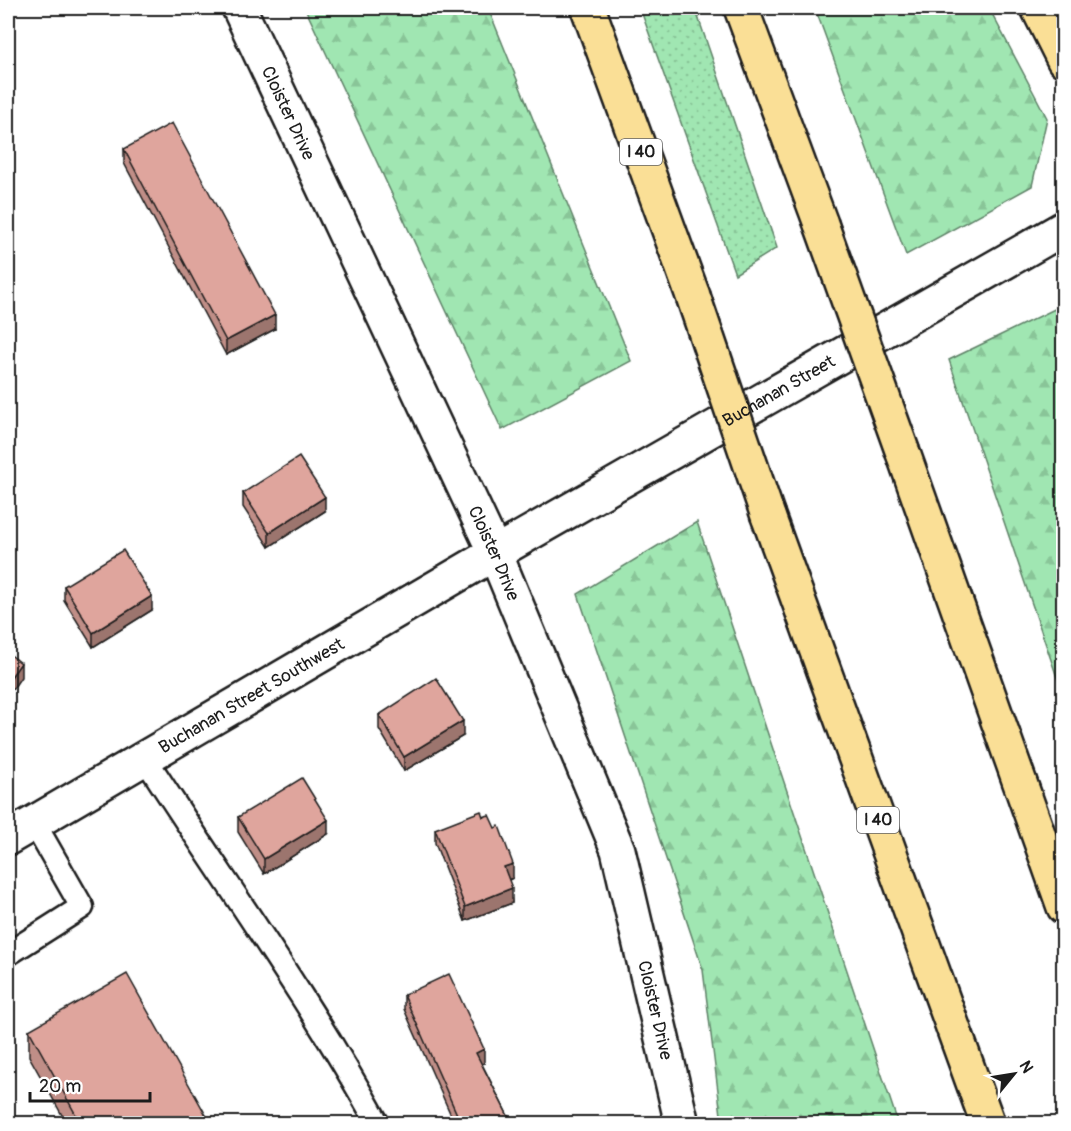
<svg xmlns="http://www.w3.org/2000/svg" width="1071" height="1131" font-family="Pangolin,sans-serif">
  <defs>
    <pattern id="grass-dots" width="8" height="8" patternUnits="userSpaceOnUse" patternTransform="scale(1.5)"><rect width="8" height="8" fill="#a0e6b2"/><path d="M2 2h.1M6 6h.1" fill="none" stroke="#89c598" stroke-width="1.8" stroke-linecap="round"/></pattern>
    <pattern id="forest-firs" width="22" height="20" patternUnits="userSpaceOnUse" patternTransform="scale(1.5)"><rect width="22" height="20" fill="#a0e6b2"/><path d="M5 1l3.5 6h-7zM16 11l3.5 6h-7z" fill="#89c598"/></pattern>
  </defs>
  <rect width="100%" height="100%" fill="#fff"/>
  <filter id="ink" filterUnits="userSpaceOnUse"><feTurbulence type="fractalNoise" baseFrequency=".0167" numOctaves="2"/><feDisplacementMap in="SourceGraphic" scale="12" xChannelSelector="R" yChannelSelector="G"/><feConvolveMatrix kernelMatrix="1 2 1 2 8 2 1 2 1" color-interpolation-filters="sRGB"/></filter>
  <g filter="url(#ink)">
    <path fill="url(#grass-dots)" stroke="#5e8167" stroke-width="1.5" d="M640 8H695L777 248 735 274Z"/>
    <path fill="url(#forest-firs)" stroke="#5e8167" stroke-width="1.5" d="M305 8H488L631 361 502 430Z
      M815 8H989L1047 118 1032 186 906 255Z
      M1063 305V304V695L949 360Z
      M697 522 898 1123H722L703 970 578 594Z"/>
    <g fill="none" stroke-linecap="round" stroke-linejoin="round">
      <g stroke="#1c1c1c" stroke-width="27">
        <path id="service" d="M145 758C223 880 308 997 378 1124
          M8 954 82 907 34 823"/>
      </g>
      <g stroke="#1c1c1c" stroke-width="38">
        <g id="minor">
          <path id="s1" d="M239 8 495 553 618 850 682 1124"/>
        </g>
      </g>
      <g stroke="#1c1c1c" stroke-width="38">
        <g id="tertiary">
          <path id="s2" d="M8 838 495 553 1064 228"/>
        </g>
      </g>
      <g stroke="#1c1c1c" stroke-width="38">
        <path id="primary" d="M1038 8 1064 60"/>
      </g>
      <g stroke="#1c1c1c" stroke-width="38">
        <path id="motorway" d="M588 8 693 296
          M741 8 821 224
          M903 453 1064 907
          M768 516 988 1124"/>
      </g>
      <use href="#service" stroke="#fff" stroke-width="22"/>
      <use href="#minor" stroke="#fff" stroke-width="33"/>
      <use href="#tertiary" stroke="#fff" stroke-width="33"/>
      <use href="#primary" stroke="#fadf96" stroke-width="33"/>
      <use href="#motorway" stroke="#fadf96" stroke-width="33"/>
      <g stroke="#1c1c1c" stroke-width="38" stroke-linecap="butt">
        <path id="motorway-bridge" d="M821 224 903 453
          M693 296 768 516"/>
      </g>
      <use href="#motorway-bridge" stroke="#fadf96" stroke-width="33"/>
    </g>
    <path fill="#c08e87" stroke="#1c1c1c" stroke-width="1.5" d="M124 149 275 329 226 355 124 163Z
      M243 493 325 511 269 547 243 507Z
      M64 586 152 610 93 647 64 600Z
      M379 715 463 736 404 771 379 729Z
      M238 817 328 834 264 874 238 832Z
      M483 817 513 878 509 880 512 903 465 921 435 843V829Z
      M404 995 484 1063 482 1064 512 1124 454 1122 404 1009Z
      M29 1030 211 1124H67L29 1056Z"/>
    <path fill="#9c746e" stroke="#1c1c1c" stroke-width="1.5" d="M275 315V329L226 355V341Z
      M325 497V511L269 547V533Z
      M152 596V610L93 647V633Z
      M21 663V677L8 696V681Z
      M463 721V736L404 771V757Z
      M328 820V834L264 874V859Z
      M513 864V878L504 881V867Z
      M512 888V903L465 921V907Z
      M484 1049V1063L476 1067V1053Z"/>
    <path fill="#dfa59d" stroke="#1c1c1c" stroke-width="1.5" d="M172 123 275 315 226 341 124 149Z
      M299 457 325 497 269 533 243 493Z
      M123 550 152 596 93 633 64 586Z
      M8 653 21 663 8 681Z
      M436 678 463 721 404 757 379 715Z
      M302 778 328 820 264 859 238 817Z
      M481 811 483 817 489 815 495 828 499 826 513 864 504 867 512 888 465 907 435 829Z
      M127 974 211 1124H81L29 1030Z
      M449 974 484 1049 476 1053 512 1124H451L459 1119 404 995Z"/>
  </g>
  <g text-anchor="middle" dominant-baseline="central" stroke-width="4.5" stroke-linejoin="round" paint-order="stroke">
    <g fill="#fff" stroke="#606060" stroke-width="1.5">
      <rect x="620" y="139" width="42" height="26" rx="4.5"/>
      <rect x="857" y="807" width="42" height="26" rx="4.5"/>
    </g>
    <g font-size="16" font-weight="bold" fill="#1c1c1c">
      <text x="641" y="152">I 40</text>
      <text x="878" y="820">I 40</text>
    </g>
    <g font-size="18" fill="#1c1c1c" stroke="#fff">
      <text stroke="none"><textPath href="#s1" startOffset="116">Cloister Drive</textPath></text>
      <text stroke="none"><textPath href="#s2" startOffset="891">Buchanan Street</textPath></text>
      <text stroke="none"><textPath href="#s1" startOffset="602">Cloister Drive</textPath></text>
      <text stroke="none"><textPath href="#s2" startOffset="282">Buchanan Street Southwest</textPath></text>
      <text stroke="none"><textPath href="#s1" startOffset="1088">Cloister Drive</textPath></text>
    </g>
  </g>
  <rect width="1071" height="1131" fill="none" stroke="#fff" stroke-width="30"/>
  <rect x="15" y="15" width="1041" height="1101" fill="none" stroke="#1c1c1c" stroke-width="2" filter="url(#ink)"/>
  <g transform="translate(1014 1074) rotate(60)" stroke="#ffffff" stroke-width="4.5" paint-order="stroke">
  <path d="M0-4.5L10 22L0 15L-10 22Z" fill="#1c1c1c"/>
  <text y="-9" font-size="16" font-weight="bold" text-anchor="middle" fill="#1c1c1c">N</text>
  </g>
  <path d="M30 1092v9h120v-9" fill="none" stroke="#1c1c1c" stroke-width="3"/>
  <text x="39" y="1092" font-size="18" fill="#1c1c1c" stroke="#ffffff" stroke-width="4.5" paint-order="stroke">20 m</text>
</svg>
